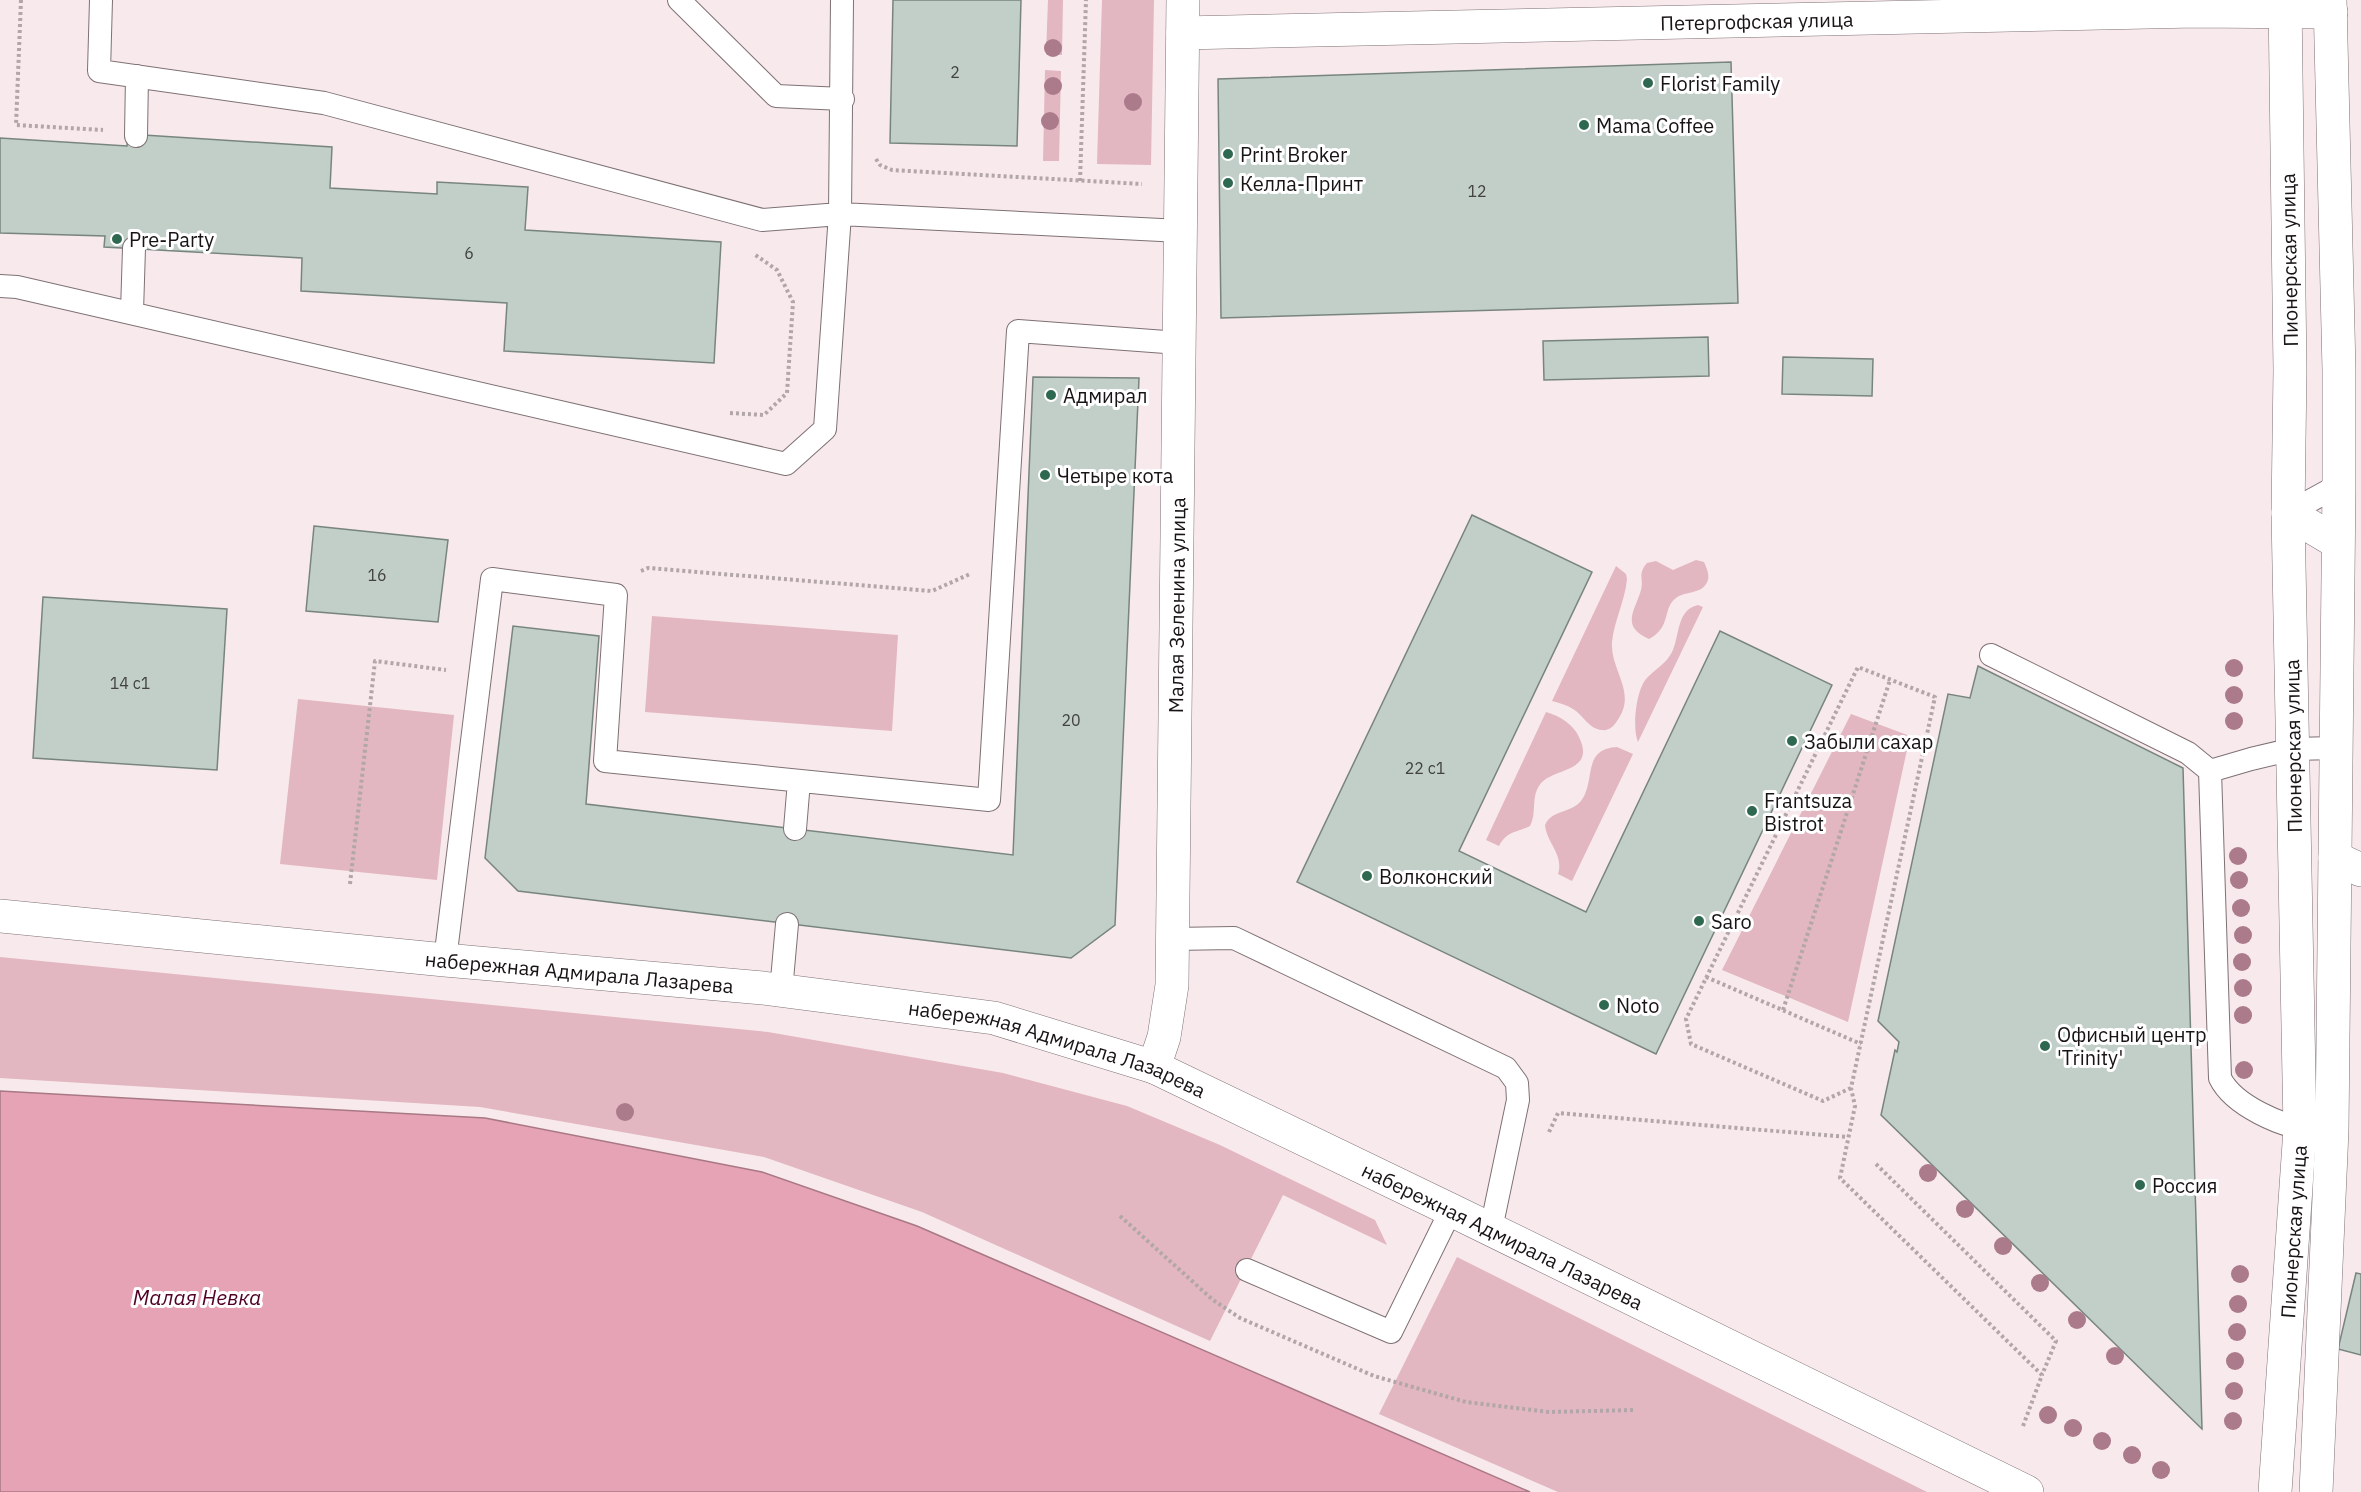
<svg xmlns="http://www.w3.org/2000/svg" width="2361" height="1492" font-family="'IBM Plex Sans',sans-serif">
  <rect width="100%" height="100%" fill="#f8e9ec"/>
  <path fill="#e2b7c1" d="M1048 0H1063L1062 55 1046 54Z
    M1102 0H1154L1151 165 1097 164Z
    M1045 70 1061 71 1059 161H1043Z
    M1696 560 1704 562C1707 569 1711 577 1706 584 1700 594 1685 591 1676 598 1662 608 1672 627 1649 639 1620 626 1635 611 1641 590 1644 578 1637 575 1647 563L1656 561 1673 570Z
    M1616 566 1626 574 1627 579C1625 601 1614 621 1612 642 1610 671 1638 692 1617 721 1614 726 1609 731 1602 730 1589 729 1583 715 1573 709 1567 705 1559 703 1552 701Z
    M1698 605 1703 607 1638 742C1632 728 1636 691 1646 679 1655 669 1666 664 1672 652 1680 636 1676 610 1698 605Z
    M652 616 898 635 892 731 645 712Z
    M298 699 454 715 437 880 280 864Z
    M1546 712C1560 716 1573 724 1579 737 1597 774 1550 767 1539 786 1531 798 1537 813 1530 826 1516 833 1507 831 1499 846L1486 840Z
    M1851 714 1910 736 1848 1022 1722 970Z
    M1617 747 1633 754 1572 881 1558 874C1564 854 1547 844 1545 825 1553 808 1574 814 1583 798 1595 778 1583 749 1617 747Z
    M0 957 768 1032 1003 1073 1127 1106 1220 1145 1375 1220 1387 1245 1283 1195 1210 1341 922 1212 764 1157 480 1107 0 1078Z
    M1457 1257 1927 1492H1558L1379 1414Z"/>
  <path fill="#e6a3b5" stroke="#a87885" stroke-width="1.5" d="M0 1091 485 1118 762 1172 917 1226 1530 1492H0Z"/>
  <path fill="#c2cfc9" stroke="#78857f" stroke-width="1.5" d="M893 0H1021L1017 146 890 143Z
    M1731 62 1738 303 1221 318 1218 79Z
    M128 134 332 147 330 188 437 194V182L528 187 525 230 721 242 714 363 504 351 507 303 301 291 302 258 104 247 105 236 0 233V138L127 146Z
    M1708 337 1709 376 1544 380 1543 341Z
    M1783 357 1873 359 1872 396 1782 394Z
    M1033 377 1139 378 1115 925 1071 958 518 891 485 858 513 626 599 636 586 804 1013 855Z
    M1472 515 1592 572 1459 851 1586 912 1720 631 1832 685 1656 1054 1297 882Z
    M314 526 448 540 438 622 306 611Z
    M43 597 227 609 217 770 33 758Z
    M1978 666 2183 768 2202 1429 1881 1115 1895 1050 1897 1052 1899 1042 1878 1021 1948 694 1970 698Z
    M2356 1273 2361 1274V1355L2338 1349Z"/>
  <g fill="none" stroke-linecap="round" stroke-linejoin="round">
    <g stroke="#7e7174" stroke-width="24">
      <path id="service" d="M101 0 99 71 324 103 762 220 840 214 1181 231
        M679 0 776 96 843 99
        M136 136 137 76
        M0 286 17 287 786 464 825 429 840 214 842 0
        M132 312 134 248
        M2288 513 2339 485
        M1991 655 2188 753 2210 771
        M795 829 799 781
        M1172 939 1234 938 1506 1068 1517 1083 1518 1100 1491 1229
        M445 960 492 579 616 595 605 761 989 800 1018 331 1179 343
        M781 991 787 924
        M2312 1129C2283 1128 2233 1105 2220 1078L2210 771 2251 759 2293 749 2335 748
        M1247 1270 1391 1332 1451 1210"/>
    </g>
    <g stroke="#7e7174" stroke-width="34">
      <g id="minor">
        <path id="s1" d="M1183 33 2195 11 2331 12"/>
        <path d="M2288 513 2337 542"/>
        <path d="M2335 858 2361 870"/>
        <path id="s2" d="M1154 1067 1164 1037 1172 985 1183 0"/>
        <path id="s3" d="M2275 1492 2300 1129 2288 513 2290 370 2285 0"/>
      </g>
    </g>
    <g stroke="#7e7174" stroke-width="34">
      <g id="secondary">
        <path id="s4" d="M0 916 445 960 763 988 994 1018 1154 1067 1451 1210 2027 1492"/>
        <path d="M2316 1492 2332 1130 2339 485V370L2330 0"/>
      </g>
    </g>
    <path stroke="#b2a6a8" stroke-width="4" stroke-dasharray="3 3" stroke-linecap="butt" d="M21 0 16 125 103 130
      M876 159 880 165 892 170 1142 184
      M1080 181 1086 0
      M730 413 764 415 787 393 793 302 777 270 754 254
      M641 571 648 568 932 591 970 574
      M350 884 375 661 446 670
      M1706 977 1861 1044
      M1783 1010 1890 680
      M1851 1088 1823 1101 1691 1044 1686 1019 1858 667 1935 697 1851 1088 1855 1106 1840 1178 2042 1375 2023 1426
      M1549 1132 1558 1113 1847 1137
      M1876 1164 2056 1341 2042 1375
      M1120 1216 1213 1300 1240 1318 1374 1376 1466 1402 1549 1412 1635 1410"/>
    <use href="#service" stroke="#fff" stroke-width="22"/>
    <use href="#minor" stroke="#fff" stroke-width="33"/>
    <use href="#secondary" stroke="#fff" stroke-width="33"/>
  </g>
  <g fill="#ab7a8b">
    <circle cx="1053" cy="48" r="9"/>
    <circle cx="1053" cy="86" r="9"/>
    <circle cx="1133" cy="102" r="9"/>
    <circle cx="1050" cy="121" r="9"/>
    <circle cx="2234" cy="668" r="9"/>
    <circle cx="2234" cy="695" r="9"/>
    <circle cx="2234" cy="721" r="9"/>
    <circle cx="2238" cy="856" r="9"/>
    <circle cx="2239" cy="880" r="9"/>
    <circle cx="2241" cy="908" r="9"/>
    <circle cx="2243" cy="935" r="9"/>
    <circle cx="2242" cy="962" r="9"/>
    <circle cx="2243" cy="988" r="9"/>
    <circle cx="2243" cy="1015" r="9"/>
    <circle cx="2244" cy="1070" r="9"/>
    <circle cx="625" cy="1112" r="9"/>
    <circle cx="1928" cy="1173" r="9"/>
    <circle cx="1965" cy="1209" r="9"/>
    <circle cx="2003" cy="1246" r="9"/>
    <circle cx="2240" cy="1274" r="9"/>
    <circle cx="2040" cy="1283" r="9"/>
    <circle cx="2238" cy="1304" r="9"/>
    <circle cx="2077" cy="1320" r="9"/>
    <circle cx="2237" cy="1332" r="9"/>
    <circle cx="2115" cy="1356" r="9"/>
    <circle cx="2235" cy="1361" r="9"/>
    <circle cx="2234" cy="1391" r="9"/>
    <circle cx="2048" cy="1415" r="9"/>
    <circle cx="2233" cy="1421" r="9"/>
    <circle cx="2073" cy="1428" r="9"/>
    <circle cx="2102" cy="1441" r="9"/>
    <circle cx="2132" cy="1455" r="9"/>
    <circle cx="2161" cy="1470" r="9"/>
  </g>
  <g fill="#2f6851" stroke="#fff" stroke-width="2">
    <circle cx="1648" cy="83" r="6"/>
    <circle cx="1584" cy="125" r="6"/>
    <circle cx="1228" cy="154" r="6"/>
    <circle cx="1228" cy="183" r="6"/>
    <circle cx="117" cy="239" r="6"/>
    <circle cx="1051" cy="395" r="6"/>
    <circle cx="1045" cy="475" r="6"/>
    <circle cx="1792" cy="741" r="6"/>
    <circle cx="1752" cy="811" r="6"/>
    <circle cx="1367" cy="876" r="6"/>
    <circle cx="1699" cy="921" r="6"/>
    <circle cx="1604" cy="1005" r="6"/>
    <circle cx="2045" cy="1046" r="6"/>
    <circle cx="2140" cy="1185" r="6"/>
  </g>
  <g text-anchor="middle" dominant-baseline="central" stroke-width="6" stroke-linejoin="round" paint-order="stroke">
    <g font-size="16" fill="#424241">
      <text x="955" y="72">2</text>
      <text x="1477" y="191">12</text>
      <text x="469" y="253">6</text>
      <text x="377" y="575">16</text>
      <text x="130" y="683">14 с1</text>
      <text x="1071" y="720">20</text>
      <text x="1425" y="768">22 с1</text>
    </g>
    <g font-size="20" fill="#181314" stroke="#fff">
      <text stroke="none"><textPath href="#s1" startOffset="574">Петергофская улица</textPath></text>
      <text transform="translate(2289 260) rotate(-91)">Пионерская улица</text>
      <text stroke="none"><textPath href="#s2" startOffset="464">Малая Зеленина улица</textPath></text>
      <text transform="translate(2293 746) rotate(-91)">Пионерская улица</text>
      <text stroke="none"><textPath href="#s4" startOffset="582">набережная Адмирала Лазарева</textPath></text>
      <text stroke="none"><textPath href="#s4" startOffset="1068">набережная Адмирала Лазарева</textPath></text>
      <text stroke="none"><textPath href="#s3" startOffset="261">Пионерская улица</textPath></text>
      <text stroke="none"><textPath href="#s4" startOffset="1554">набережная Адмирала Лазарева</textPath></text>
    </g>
    <g font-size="20" fill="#181314" stroke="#fff" text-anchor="start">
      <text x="1660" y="83">Florist Family</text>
      <text x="1596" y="125">Mama Coffee</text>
      <text x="1240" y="154">Print Broker</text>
      <text x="1240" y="183">Келла-Принт</text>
      <text x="129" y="239">Pre-Party</text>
      <text x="1063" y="395">Адмирал</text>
      <text x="1057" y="475">Четыре кота</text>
      <text x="1804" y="741">Забыли сахар</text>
      <text x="1764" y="800">Frantsuza<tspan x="1764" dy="23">Bistrot</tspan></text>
      <text x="1379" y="876">Волконский</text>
      <text x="1711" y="921">Saro</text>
      <text x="1616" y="1005">Noto</text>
      <text x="2057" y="1034">Офисный центр<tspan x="2057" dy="23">'Trinity'</tspan></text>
      <text x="2152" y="1185">Россия</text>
    </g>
    <g font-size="21" font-style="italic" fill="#500125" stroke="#fff">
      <text x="197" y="1297">Малая Невка</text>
    </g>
  </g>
</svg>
